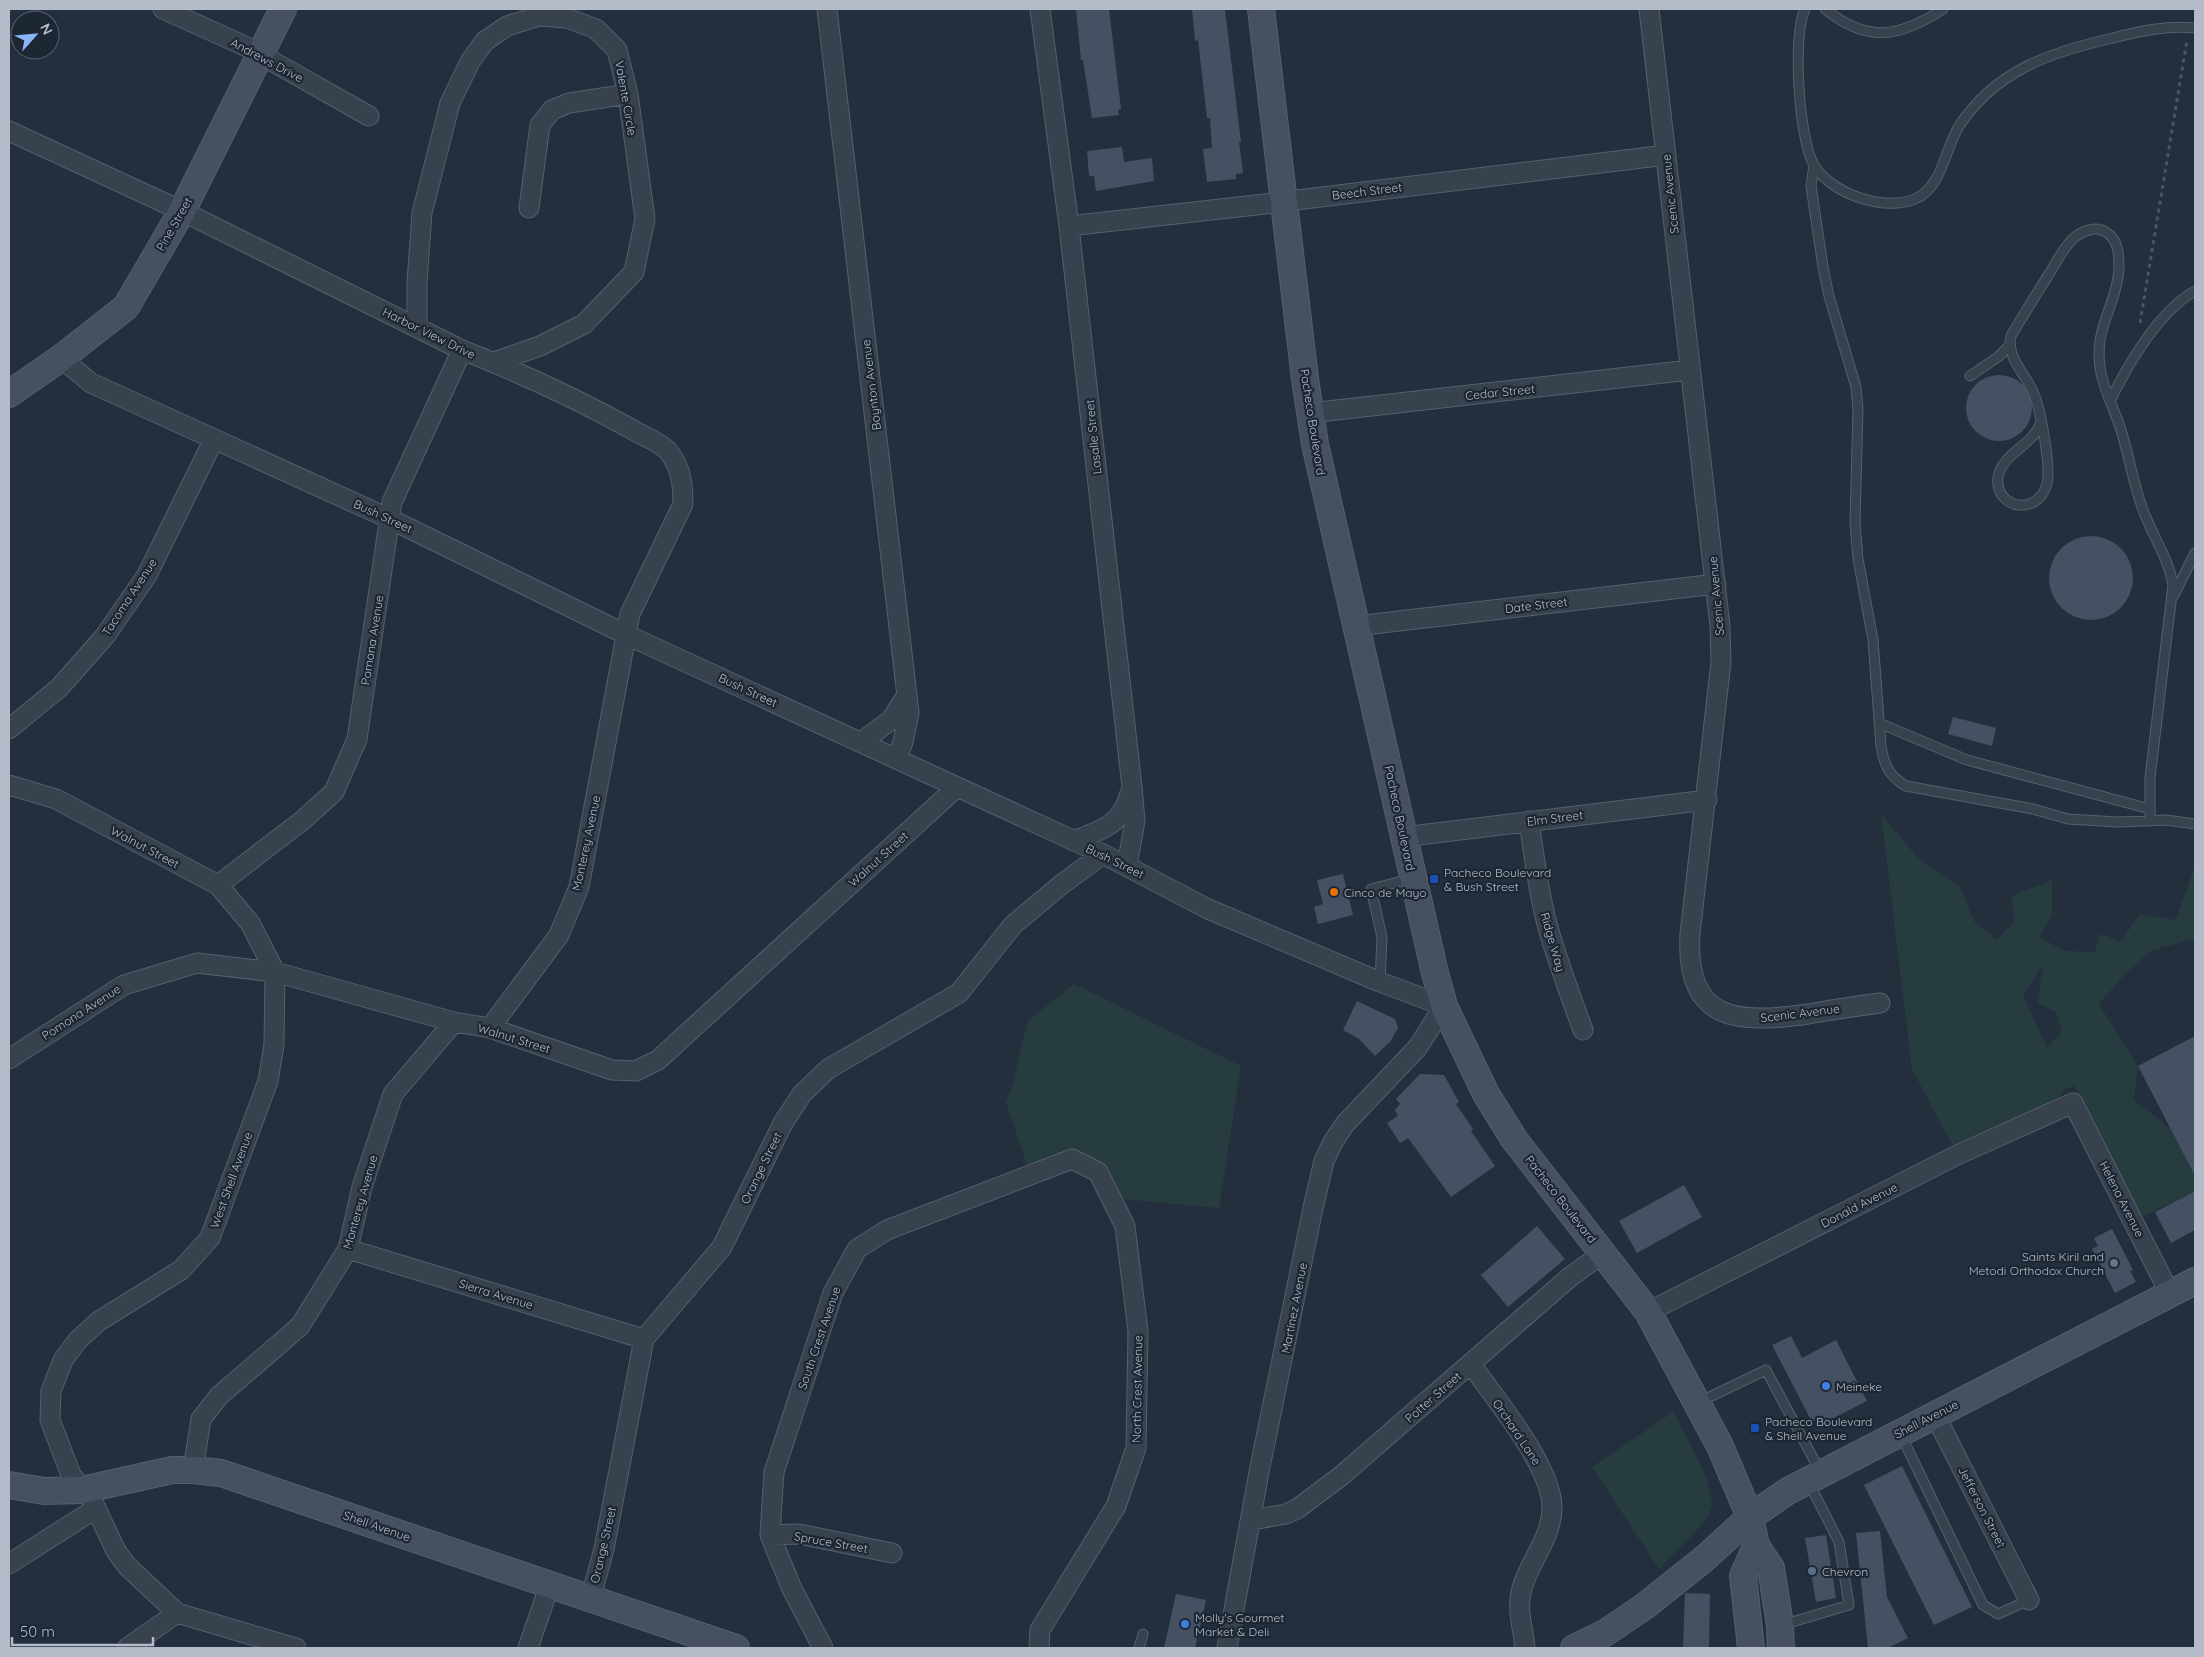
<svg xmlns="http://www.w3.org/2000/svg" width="2204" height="1657" font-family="Quicksand,sans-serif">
  <rect width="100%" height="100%" fill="#242f3e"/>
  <path fill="#263c3f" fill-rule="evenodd" d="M1881 814 1917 857 1960 887 1974 921 1997 940 2014 922 2012 896 2052 880V915L2040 937 2064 951 2095 952 2100 934 2121 941 2140 914 2176 920 2195 865V939L2152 950 2125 974 2099 1004 2138 1066 2134 1100 2170 1128 2195 1176V1191L2143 1216 2074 1086 2064 1089 2058 1099 1952 1145 1912 1069ZM2043 964 2038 1003 2056 1012 2062 1032 2047 1048 2023 995Z
    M1074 984 1241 1066 1219 1208 1111 1198 1072 1159 1030 1175 1006 1102 1014 1080 1027 1022Z
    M1673 1412C1683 1431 1720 1492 1710 1511 1702 1529 1673 1554 1659 1569L1592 1467Z"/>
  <path fill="#455162" d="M1076 9H1109L1121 109 1118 110 1119 115 1092 118 1083 60H1081Z
    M1192 9 1225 10 1241 142H1239L1243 173 1236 174V179L1207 182 1203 149 1212 148 1210 118H1207L1198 40 1195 41Z
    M1122 147 1124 162 1152 158 1154 181 1096 191 1094 176H1089L1087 151Z
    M1966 408a33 33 0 1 1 66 0a33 33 0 1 1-66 0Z
    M2049 578a42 42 0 1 1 84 0a42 42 0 1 1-84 0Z
    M1953 717 1996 728 1992 746 1948 734Z
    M1343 874 1353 915 1318 924 1314 907 1323 904 1317 880Z
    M1357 1001 1395 1019 1398 1028 1390 1042 1375 1056 1359 1039 1343 1030Z
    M2195 1036V1176L2138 1066Z
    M1420 1074 1444 1075 1459 1102 1456 1104 1473 1129 1471 1131 1495 1166 1451 1197 1408 1138 1400 1143 1387 1123 1398 1116 1395 1110 1400 1104 1396 1099Z
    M1684 1185 1702 1217 1637 1253 1619 1221Z
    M2195 1191V1230L2171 1243 2155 1212Z
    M1537 1226 1565 1259 1508 1307 1481 1275Z
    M2112 1229 2133 1270 2130 1271 2136 1282 2115 1293 2092 1249 2098 1246 2094 1238Z
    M1791 1336 1802 1358 1836 1340 1867 1401 1826 1422 1823 1417 1812 1422 1772 1345Z
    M1902 1466 1972 1607 1934 1625 1864 1485Z
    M1880 1531 1887 1597 1908 1638 1888 1648H1868L1856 1533Z
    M1826 1535 1836 1598 1816 1602 1805 1538Z
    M1685 1593 1710 1594 1709 1648H1683Z
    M1176 1594 1206 1600 1195 1648H1164Z"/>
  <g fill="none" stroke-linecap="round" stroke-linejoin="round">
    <g stroke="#565f6c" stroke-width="11">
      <path id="lane" d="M1805 9C1792 36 1799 140 1814 165 1831 194 1885 212 1915 199 1942 188 1945 149 1959 126 1996 70 2051 52 2113 38 2140 31 2168 25 2195 28
        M1825 9C1867 43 1899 38 1943 9
        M1814 165 1811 186 1823 267 1829 296 1856 387 1858 409 1855 523 1858 559 1873 640 1881 746C1884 765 1889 776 1906 786L2033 809 2068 819 2118 822 2166 820 2195 824
        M1970 376 1998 357 2009 346
        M2110 401C2128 364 2159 311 2195 291
        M2041 421C2036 444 2002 453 1998 477 1994 509 2038 517 2047 484 2051 467 2041 411 2034 394 2026 374 2006 358 2011 336 2023 315 2036 295 2049 274 2057 262 2063 247 2075 237 2084 230 2096 226 2106 232 2119 240 2119 256 2119 270 2116 308 2092 329 2101 373 2105 393 2115 411 2121 430 2129 456 2133 482 2142 507 2151 534 2168 556 2173 585L2150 778V821
        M2174 595 2195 553
        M1879 723 1967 760 2150 809
        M1380 982 1382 937 1371 889 1410 879
        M1699 1402 1766 1370 1820 1471
        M1901 1435 1983 1605 1998 1614 2029 1600
        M1782 1625 1849 1605 1839 1542 1809 1483
        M1139 1648 1143 1634"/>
    </g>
    <g stroke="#565f6c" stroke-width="21">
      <path id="street" d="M163 9 247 47 369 116
        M827 9 909 713 903 742 897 759
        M1040 9 1069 226 1132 787 1135 821 1127 866
        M1649 9 1720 626 1721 662 1690 934C1685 1022 1737 1024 1808 1014 1832 1010 1856 1006 1880 1003
        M9 131 182 211 462 350C519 372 581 401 635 431 645 437 660 442 668 451 681 467 683 484 683 504L630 614 579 887 559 935 490 1028
        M529 208 540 125 552 110 569 103 628 94
        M1069 226 1256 205 1666 155
        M417 327V282L422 213 450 103 471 60 485 41 507 26 539 16 567 18 596 29 617 50 628 94 645 219 634 272 584 324 540 346 494 362
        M61 358 91 383 390 519 627 635 1103 854 1208 909 1380 982 1444 1006 1418 1047 1345 1124 1333 1142 1324 1161 1313 1208 1259 1472 1227 1648
        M1310 413 1690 370
        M1356 626 1716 584
        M9 729 59 688 105 636 147 575 214 439
        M861 742 891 720 907 695
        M9 785 56 799 218 885 250 923 275 972 454 1022 490 1028 612 1070 636 1071 658 1060 956 788
        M1529 821C1534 855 1538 890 1547 924 1557 960 1570 995 1583 1030
        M1403 837 1707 800
        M1073 841C1102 830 1122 825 1130 793
        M218 885 303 820 334 792 357 739 392 502 462 350
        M9 1059 124 985 197 963 275 972 274 1045 268 1081 210 1238 181 1270 99 1321 78 1340 63 1360 51 1391 50 1420 71 1475 92 1500 116 1551 127 1566 177 1613 296 1648
        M348 1249 644 1339
        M1648 1312 1957 1155 2073 1103 2170 1294
        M1471 1364C1495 1399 1553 1467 1552 1509 1551 1538 1530 1561 1522 1588 1516 1609 1523 1627 1525 1648
        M1935 1415 2029 1600
        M193 1470 201 1419 219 1396 300 1326 348 1249 362 1187 393 1094 454 1022
        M1252 1520 1286 1514 1297 1509 1341 1476 1570 1277 1603 1253
        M770 1535 799 1534 892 1553
        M9 1564 95 1509
        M591 1597 604 1549 644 1339 722 1247 783 1123 802 1094 828 1069 959 993 1013 925 1062 884 1103 854
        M127 1648 177 1613
        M528 1648 550 1584
        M823 1648 792 1589 770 1535 774 1472 833 1293 857 1249 887 1230 1072 1159 1098 1172 1125 1226 1138 1331 1136 1448 1116 1506 1040 1630 1039 1648"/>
    </g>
    <g stroke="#565f6c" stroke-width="28">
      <path id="secondary" d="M1261 9 1305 379 1315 444 1434 969 1444 1006 1486 1094 1514 1139 1648 1312 1720 1446 1750 1517 1756 1546 1771 1568 1780 1625 1781 1648
        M9 394 61 358 126 307 182 211 283 9
        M9 1485 44 1491 82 1490 172 1470H193L221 1473 736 1648
        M1574 1648 1605 1633 1645 1606 1704 1559 1750 1517 1788 1491 2195 1281
        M1751 1648 1743 1576 1756 1546"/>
    </g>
    <path stroke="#44595c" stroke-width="3" stroke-dasharray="4 4" stroke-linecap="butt" d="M2140 323 2187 40"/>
    <use href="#lane" stroke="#38414e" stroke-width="9"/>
    <use href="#street" stroke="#38414e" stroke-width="19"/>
    <use href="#secondary" stroke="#465061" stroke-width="26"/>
  </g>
  <g fill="#1a4fb4" stroke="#1d2633" stroke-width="2">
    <rect x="1429" y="874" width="10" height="10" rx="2.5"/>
    <rect x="1750" y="1423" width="10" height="10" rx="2.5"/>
  </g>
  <circle fill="#e8710a" stroke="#1d2633" stroke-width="2" cx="1334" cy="892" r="5"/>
  <circle fill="#6b7280" stroke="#1d2633" stroke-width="2" cx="2114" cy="1263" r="5"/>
  <g fill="#3f7fe0" stroke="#1d2633" stroke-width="2">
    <circle cx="1826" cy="1386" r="5"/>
    <circle cx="1185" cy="1624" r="5"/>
  </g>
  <circle fill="#5c6f8a" stroke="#1d2633" stroke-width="2" cx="1812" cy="1571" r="5"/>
  <g text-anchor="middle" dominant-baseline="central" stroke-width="4.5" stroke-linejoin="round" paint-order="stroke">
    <g font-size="12" fill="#b4bcc9" stroke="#1d2633">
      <text transform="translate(267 60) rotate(28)">Andrews Drive</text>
      <text transform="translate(626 98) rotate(80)">Valente Circle</text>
      <text transform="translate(1367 191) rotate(-7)">Beech Street</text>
      <text transform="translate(1670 194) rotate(-96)">Scenic Avenue</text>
      <text transform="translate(174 224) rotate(-60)">Pine Street</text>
      <text transform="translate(429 333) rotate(26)">Harbor View Drive</text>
      <text transform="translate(871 385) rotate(-97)">Boynton Avenue</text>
      <text transform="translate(1500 392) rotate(-6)">Cedar Street</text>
      <text transform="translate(1313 422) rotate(81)">Pacheco Boulevard</text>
      <text transform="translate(1093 437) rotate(-96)">Lasalle Street</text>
      <text transform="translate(383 516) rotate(25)">Bush Street</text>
      <text transform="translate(1716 596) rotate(-95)">Scenic Avenue</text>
      <text transform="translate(129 597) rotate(-57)">Tacoma Avenue</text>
      <text transform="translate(1536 605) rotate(-7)">Date Street</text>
      <text transform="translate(372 640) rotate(-81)">Pomona Avenue</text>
      <text transform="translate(748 690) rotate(25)">Bush Street</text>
      <text transform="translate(1400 818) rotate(78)">Pacheco Boulevard</text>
      <text transform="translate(1555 818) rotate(-7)">Elm Street</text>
      <text transform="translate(586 843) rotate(-78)">Monterey Avenue</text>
      <text transform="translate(145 847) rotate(28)">Walnut Street</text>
      <text transform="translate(878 859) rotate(-42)">Walnut Street</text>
      <text transform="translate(1115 861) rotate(26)">Bush Street</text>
      <text transform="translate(1553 942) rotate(74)">Ridge Way</text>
      <text transform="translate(81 1012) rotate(-33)">Pomona Avenue</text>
      <text transform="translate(1800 1013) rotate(-7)">Scenic Avenue</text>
      <text transform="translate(514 1038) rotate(17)">Walnut Street</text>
      <text transform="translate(761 1168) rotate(-64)">Orange Street</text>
      <text transform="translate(231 1180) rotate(-70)">West Shell Avenue</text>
      <text transform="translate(1561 1199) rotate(52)">Pacheco Boulevard</text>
      <text transform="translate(2122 1199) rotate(63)">Helena Avenue</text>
      <text transform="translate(360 1202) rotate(-74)">Monterey Avenue</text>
      <text transform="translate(1859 1205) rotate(-27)">Donald Avenue</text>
      <text transform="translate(496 1294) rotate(17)">Sierra Avenue</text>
      <text transform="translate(1294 1308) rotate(-79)">Martinez Avenue</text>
      <text transform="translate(819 1338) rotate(-71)">South Crest Avenue</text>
      <text transform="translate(1137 1389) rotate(-89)">North Crest Avenue</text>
      <text transform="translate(1433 1397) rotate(-41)">Potter Street</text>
      <text transform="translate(1926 1419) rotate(-27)">Shell Avenue</text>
      <text transform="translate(1517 1432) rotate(56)">Orchard Lane</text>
      <text transform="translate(1982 1507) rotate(63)">Jefferson Street</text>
      <text transform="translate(377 1526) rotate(19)">Shell Avenue</text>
      <text transform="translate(831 1542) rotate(10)">Spruce Street</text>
      <text transform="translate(603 1545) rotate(-77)">Orange Street</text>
    </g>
    <g font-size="12" fill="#b4bcc9" stroke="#1d2633" text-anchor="start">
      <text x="1444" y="872">Pacheco Boulevard<tspan x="1444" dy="14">&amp; Bush Street</tspan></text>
      <text x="1344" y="892">Cinco de Mayo</text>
      <text x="2104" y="1256" text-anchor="end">Saints Kiril and<tspan x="2104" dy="14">Metodi Orthodox Church</tspan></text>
      <text x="1836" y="1386">Meineke</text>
      <text x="1765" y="1421">Pacheco Boulevard<tspan x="1765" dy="14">&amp; Shell Avenue</tspan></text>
      <text x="1822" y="1571">Chevron</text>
      <text x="1195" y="1617">Molly's Gourmet<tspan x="1195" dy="14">Market &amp; Deli</tspan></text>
    </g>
  </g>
  <rect width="2204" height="1657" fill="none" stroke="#b4bcc9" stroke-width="20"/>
  <g transform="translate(35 35) rotate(63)"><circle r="24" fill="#1d2633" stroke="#59626f"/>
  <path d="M0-4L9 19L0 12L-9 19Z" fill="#8ab4f8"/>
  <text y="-8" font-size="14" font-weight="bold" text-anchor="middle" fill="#b4bcc9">N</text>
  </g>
  <path d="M12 1637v8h141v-8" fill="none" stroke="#b4bcc9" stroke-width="2.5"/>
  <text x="20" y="1637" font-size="15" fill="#b4bcc9" stroke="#1d2633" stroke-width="4" paint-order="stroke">50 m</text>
</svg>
